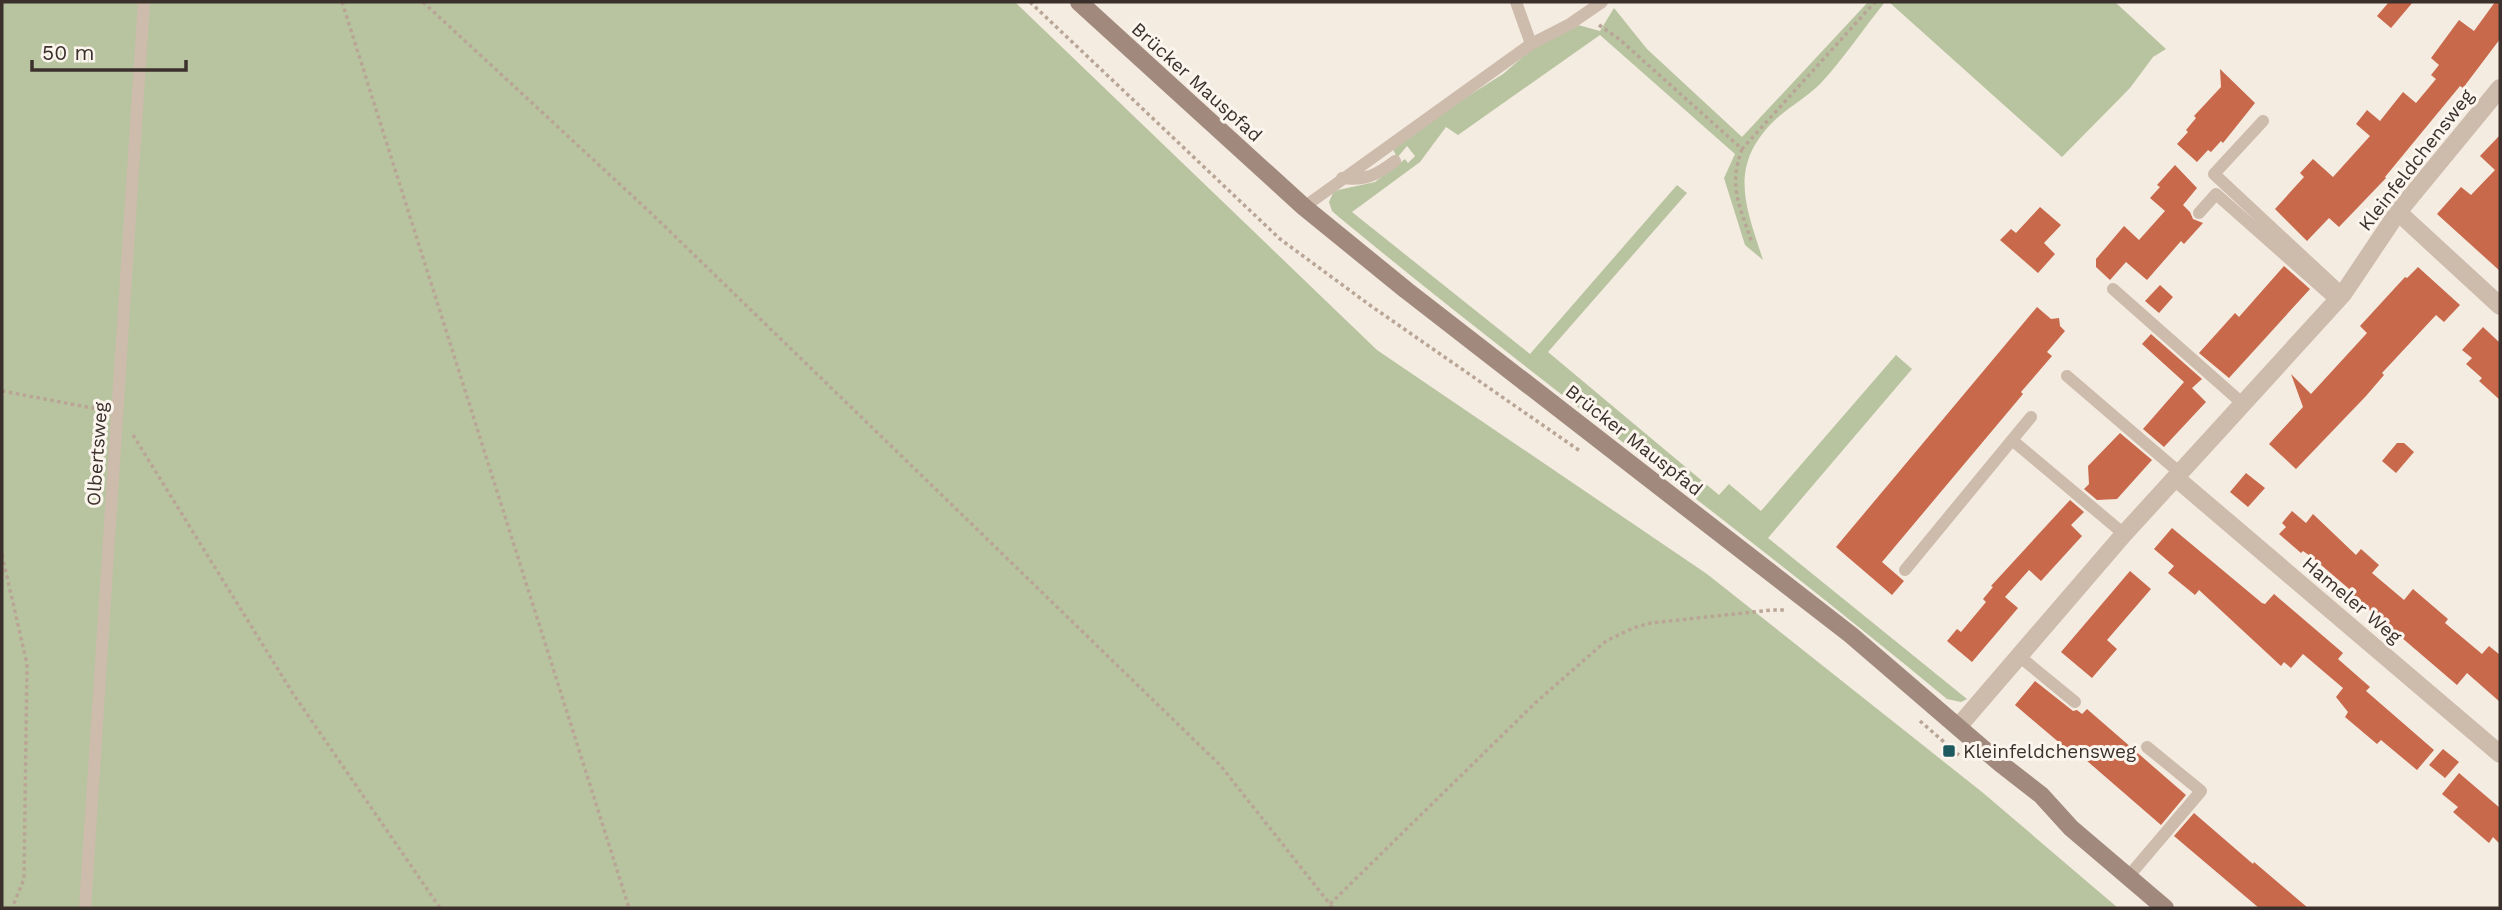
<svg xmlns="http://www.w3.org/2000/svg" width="2502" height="910" font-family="'Work Sans',sans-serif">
  <rect width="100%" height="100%" fill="#f4ebe1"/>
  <path fill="#b8c4a0" d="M2 2H1015L1377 350 1707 574 1982 792 2118 908H2Z
    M1868 2H1885C1864 28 1844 58 1821 83 1807 97 1789 107 1775 120 1727 166 1746 207 1763 260L1745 245 1724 178 1735 154 1600 35 1458 135 1446 127 1420 162 1352 212 1530 354 1677 185 1687 193 1548 352 1719 495 1729 484 1761 511 1896 355 1912 369 1768 538 1967 699 1961 702 1947 699C1748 534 1539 382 1340 218L1332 211 1329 202 1333 193 1338 190 1375 182 1405 159 1408 163 1415 156 1407 146 1397 158 1393 149 1424 124 1503 74 1532 49 1578 25 1600 31 1614 8 1647 49 1742 137Z
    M1889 2H2115L2166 49 2153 57 2130 88 2062 157Z"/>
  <path fill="#c8694b" d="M2389 2H2413L2391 28 2377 16Z
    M2495 2H2500V39L2463 88 2460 86 2385 177 2386 178 2339 227 2329 218 2307 241 2275 209 2304 177 2300 173 2313 159 2333 177 2370 136 2356 124 2367 110 2380 121 2403 92 2416 103 2436 79 2431 75 2439 65 2431 58 2459 20 2474 31Z
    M2220 69 2255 103 2223 143 2221 141 2211 152 2208 150 2197 162 2177 144 2188 132 2186 130 2196 118 2194 116 2221 87Z
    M2500 135V271L2437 214 2461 187 2471 195 2495 170 2480 156Z
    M2175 165 2197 188 2183 205 2190 212 2193 219 2203 223 2184 244 2181 241 2147 280 2126 262 2110 280 2096 267V259L2124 226 2139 240 2165 211 2150 198 2160 187 2157 185Z
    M2040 207 2061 225 2044 243 2055 254 2038 273 2000 240 2011 229 2016 233Z
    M2284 266 2310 289 2229 378 2199 353 2235 313 2239 317Z
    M2418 267 2460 305 2444 322 2436 315 2382 373 2384 375 2366 396 2296 469 2269 444 2303 407 2291 374 2311 394 2367 333 2360 326 2405 277 2407 278Z
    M2160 285 2173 297 2159 313 2145 301Z
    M2037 307 2051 319 2059 318 2060 326 2065 331 2047 352 2052 356 2021 392 2023 394 1882 562 1904 581 1892 595 1836 547Z
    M2483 327 2500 343V400L2479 381 2482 378 2466 364 2472 358 2462 350Z
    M2151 334 2202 379 2192 388 2206 402 2164 447 2143 429 2184 382 2142 344Z
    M2120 433 2152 460 2117 499 2097 500 2084 489 2089 484 2088 466Z
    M2397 443H2404L2414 452 2396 473 2382 461Z
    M2246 473 2265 488 2248 507 2230 492Z
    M2070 500 2084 512 2071 525 2082 536 2041 581 2029 570 2005 597 2018 608 1972 662 1947 641 1957 629 1961 632 1986 602 1983 599 1993 587 1991 586Z
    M2292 511 2306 523 2313 514 2356 555 2361 549 2379 565 2372 573 2404 600 2413 589 2448 619 2445 623 2482 654 2489 646 2500 655V702L2467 673 2457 685 2353 596 2355 594 2313 558 2303 551 2301 553 2279 534 2286 527 2282 523Z
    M2172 528 2262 603 2265 604 2274 594 2343 653 2338 659 2370 687 2366 691 2434 750 2417 770 2381 740 2377 744 2345 717 2348 712 2336 697 2343 688 2303 654 2291 668 2284 662 2281 666 2199 590 2195 595 2168 573 2174 566 2154 549Z
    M2130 571 2151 589 2107 640 2117 649 2092 678 2061 652Z
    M2035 681 2073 711 2077 710 2082 714 2087 709 2186 795 2161 825 2071 747 2068 750 2015 705Z
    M2443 749 2459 762 2445 778 2429 765Z
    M2459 773 2500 808V844L2493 837 2489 843 2453 812 2458 807 2442 794Z
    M2194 813 2253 864 2254 862 2308 908H2259L2174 836Z"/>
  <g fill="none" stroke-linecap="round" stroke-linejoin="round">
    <path stroke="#b9a596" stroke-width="3.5" stroke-dasharray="3.5 3.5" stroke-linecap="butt" d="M342 2 629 908
      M423 2 653 215 1220 765 1333 908
      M1030 2 1280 239 1371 306 1580 451
      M1599 25 1619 39 1742 149 1875 2
      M1742 149C1728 187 1740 206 1752 243
      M2 391 103 410
      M133 435 292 692 440 908
      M2 555 27 664 24 879 12 908
      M1920 721 1959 755
      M1330 904 1534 704 1606 641 1633 628 1651 623 1772 610H1787"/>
    <path stroke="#cdbbac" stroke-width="12" d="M1516 2 1531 44
      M2263 121 2214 174 2343 294
      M1342 178C1365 181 1377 175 1395 161
      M1304 207 1531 44 1570 24 1602 2
      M2199 213 2216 194 2337 301
      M2113 289 2242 403
      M2067 376 2180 473
      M2012 440 2031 417
      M1905 570 2012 440 2124 534
      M2019 656 2075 702
      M2128 877 2201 791 2147 747
      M85 908 144 2"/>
    <path stroke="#cdbbac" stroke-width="18" d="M2398 212 2500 306
      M2176 478 2500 754
      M1958 727 2124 534 2343 294 2398 212 2500 88"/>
    <path stroke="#a18a7d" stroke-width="18" d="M1079 2 1304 207 1406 290 1851 635 2001 764 2041 795 2071 828 2165 908"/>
  </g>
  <rect fill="#1f5a5e" stroke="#fbf5ee" stroke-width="2.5" x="1942" y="744" width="14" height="14" rx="3.5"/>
  <g text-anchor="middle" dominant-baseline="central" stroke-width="6" stroke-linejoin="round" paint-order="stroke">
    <g font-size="19" fill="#3b302b" stroke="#fbf5ee">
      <text transform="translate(1197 82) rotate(42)">Brücker Mauspfad</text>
      <text transform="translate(2416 160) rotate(-52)">Kleinfeldchensweg</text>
      <text transform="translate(1634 440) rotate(38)">Brücker Mauspfad</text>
      <text transform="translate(97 454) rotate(-86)">Olbertsweg</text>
      <text transform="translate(2352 600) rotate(40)">Hameler Weg</text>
    </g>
    <g font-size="19" fill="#3b302b" stroke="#fbf5ee" text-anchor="start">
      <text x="1963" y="751">Kleinfeldchensweg</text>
    </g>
  </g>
  <rect width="2502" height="910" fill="none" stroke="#3b302b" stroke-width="7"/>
  <path d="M32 60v10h154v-10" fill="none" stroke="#3b302b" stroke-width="3.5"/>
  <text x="42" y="60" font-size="21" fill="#3b302b" stroke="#fbf5ee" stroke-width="5" paint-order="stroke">50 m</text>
</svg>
